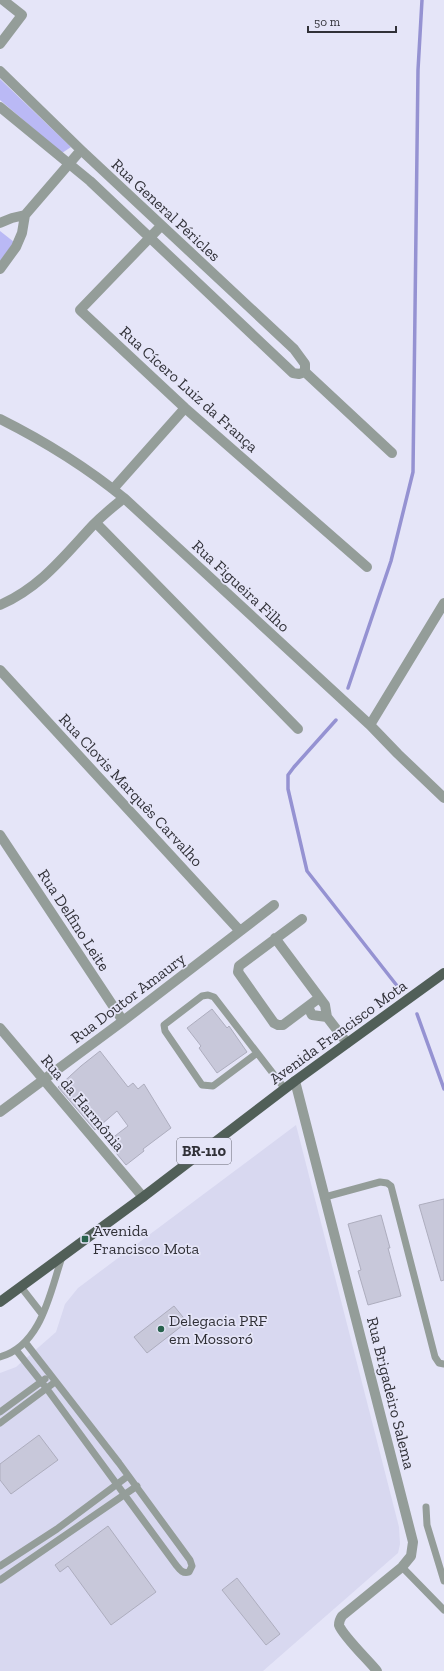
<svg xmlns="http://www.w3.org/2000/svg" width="444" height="1671" font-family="'Zilla Slab',serif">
  <rect width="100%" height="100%" fill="#e5e5f8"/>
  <path fill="#d8d8f0" d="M296 1125 399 1527 400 1544 398 1553 263 1671H0V1373L16 1367 56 1332 65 1304 78 1288Z"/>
  <path fill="#bab9f5" d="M0 79 71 147 62 153 0 100Z
    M0 231 14 242 0 261Z"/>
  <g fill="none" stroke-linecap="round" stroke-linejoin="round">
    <path stroke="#9592d2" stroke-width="3.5" d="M348 688 391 561 413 472 418 70 422 0
      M336 720 294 767 288 775V789L307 871 398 987
      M417 1014 444 1089"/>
  </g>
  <path fill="#c8c8da" stroke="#adadbe" d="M212 1009 227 1028 229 1026 247 1052 217 1073 199 1048 201 1046 187 1028Z
    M100 1051 128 1087 133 1083 138 1089 144 1084 171 1128 143 1149 144 1151 126 1165 107 1142 128 1126 117 1111 95 1130 58 1087 81 1066Z
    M444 1199V1280L441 1281 419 1205Z
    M381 1215 390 1248H388L401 1296 368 1305 358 1271 361 1270 348 1224Z
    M174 1306 187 1322 147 1353 134 1337Z
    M39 1435 58 1460 11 1494 0 1480V1464Z
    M108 1526 156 1592 111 1625 68 1566 60 1572 55 1565Z
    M237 1578 280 1634 266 1645 222 1590Z"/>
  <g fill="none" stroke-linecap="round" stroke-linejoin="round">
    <path stroke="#949d99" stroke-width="7" d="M257 1053 213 1086 202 1085 165 1031 164 1025 202 996 208 995 214 997 285 1089
      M325 1197 380 1182 387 1183 391 1186 435 1357 439 1363 444 1364
      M21 1287 42 1314
      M16 1350 47 1389 176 1565C180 1570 183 1574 189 1572L192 1566 190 1560 119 1463 25 1342
      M0 1357C42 1345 50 1292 62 1257
      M0 1412 45 1379
      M0 1423 55 1382
      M426 1507 427 1525 444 1581
      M0 1566 57 1529 128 1476
      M402 1567 444 1610
      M0 1580 137 1486"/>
    <path stroke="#949d99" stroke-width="10" d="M0 44 22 15 3 0
      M0 71 81 150 294 349 305 364V372L392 453
      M0 107 90 181 293 373 299 374 305 372
      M0 223 12 218 25 215
      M161 226 80 310 185 408 367 567
      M0 269 16 247 22 233 25 215 81 150
      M0 419C44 441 86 467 124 498L370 725 398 754 444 798
      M113 489 185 408
      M96 523 298 729
      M0 605C41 587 64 556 94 524 103 515 114 506 124 498
      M0 670 240 931
      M370 725 444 603
      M0 835 123 1021
      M302 919 239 966 238 972 274 1023 278 1025H283L319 998
      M275 938 325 1005 327 1017 347 1043
      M308 1007 312 1015 327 1017
      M0 1028 143 1197
      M295 1081 413 1542 411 1556 402 1567 342 1616C340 1619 339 1621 339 1625 342 1635 369 1661 377 1671
      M0 1112 123 1021 274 905"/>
    <path stroke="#515f58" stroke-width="10" d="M0 1302 143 1197 295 1081 444 973"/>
  </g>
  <g fill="#28624c" stroke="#e5e5f8" stroke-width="1.5">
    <rect x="81" y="1235" width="8" height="8" rx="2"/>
    <circle cx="161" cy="1329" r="4"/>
  </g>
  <g text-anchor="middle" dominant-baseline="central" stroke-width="3.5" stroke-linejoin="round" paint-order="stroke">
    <rect fill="#e5e5f8" stroke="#676772" stroke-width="1" x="177" y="1138" width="54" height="26" rx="3"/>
    <g font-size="15" font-weight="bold" fill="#313138">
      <text x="204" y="1151">BR-110</text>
    </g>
    <g font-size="16" fill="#313138" stroke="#e5e5f8">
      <text transform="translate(166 210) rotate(43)">Rua General Péricles</text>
      <text transform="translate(189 389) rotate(42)">Rua Cícero Luiz da França</text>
      <text transform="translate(241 586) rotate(43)">Rua Figueira Filho</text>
      <text transform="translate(131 790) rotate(47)">Rua Clovis Marquês Carvalho</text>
      <text transform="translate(74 920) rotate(57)">Rua Delfino Leite</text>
      <text transform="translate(128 998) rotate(-37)">Rua Doutor Amaury</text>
      <text transform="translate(338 1032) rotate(-36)">Avenida Francisco Mota</text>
      <text transform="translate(83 1103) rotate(50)">Rua da Harmônia</text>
      <text transform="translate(391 1393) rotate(76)">Rua Brigadeiro Salema</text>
    </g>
    <g font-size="16" fill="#313138" stroke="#e5e5f8" text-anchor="start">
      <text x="93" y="1230">Avenida<tspan x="93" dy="18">Francisco Mota</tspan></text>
      <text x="169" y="1320">Delegacia PRF<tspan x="169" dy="18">em Mossoró</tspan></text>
    </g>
  </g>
  <path d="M308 26v6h88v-6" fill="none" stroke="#313138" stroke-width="2"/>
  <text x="314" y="26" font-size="12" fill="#313138" stroke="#e5e5f8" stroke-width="3" paint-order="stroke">50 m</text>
</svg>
